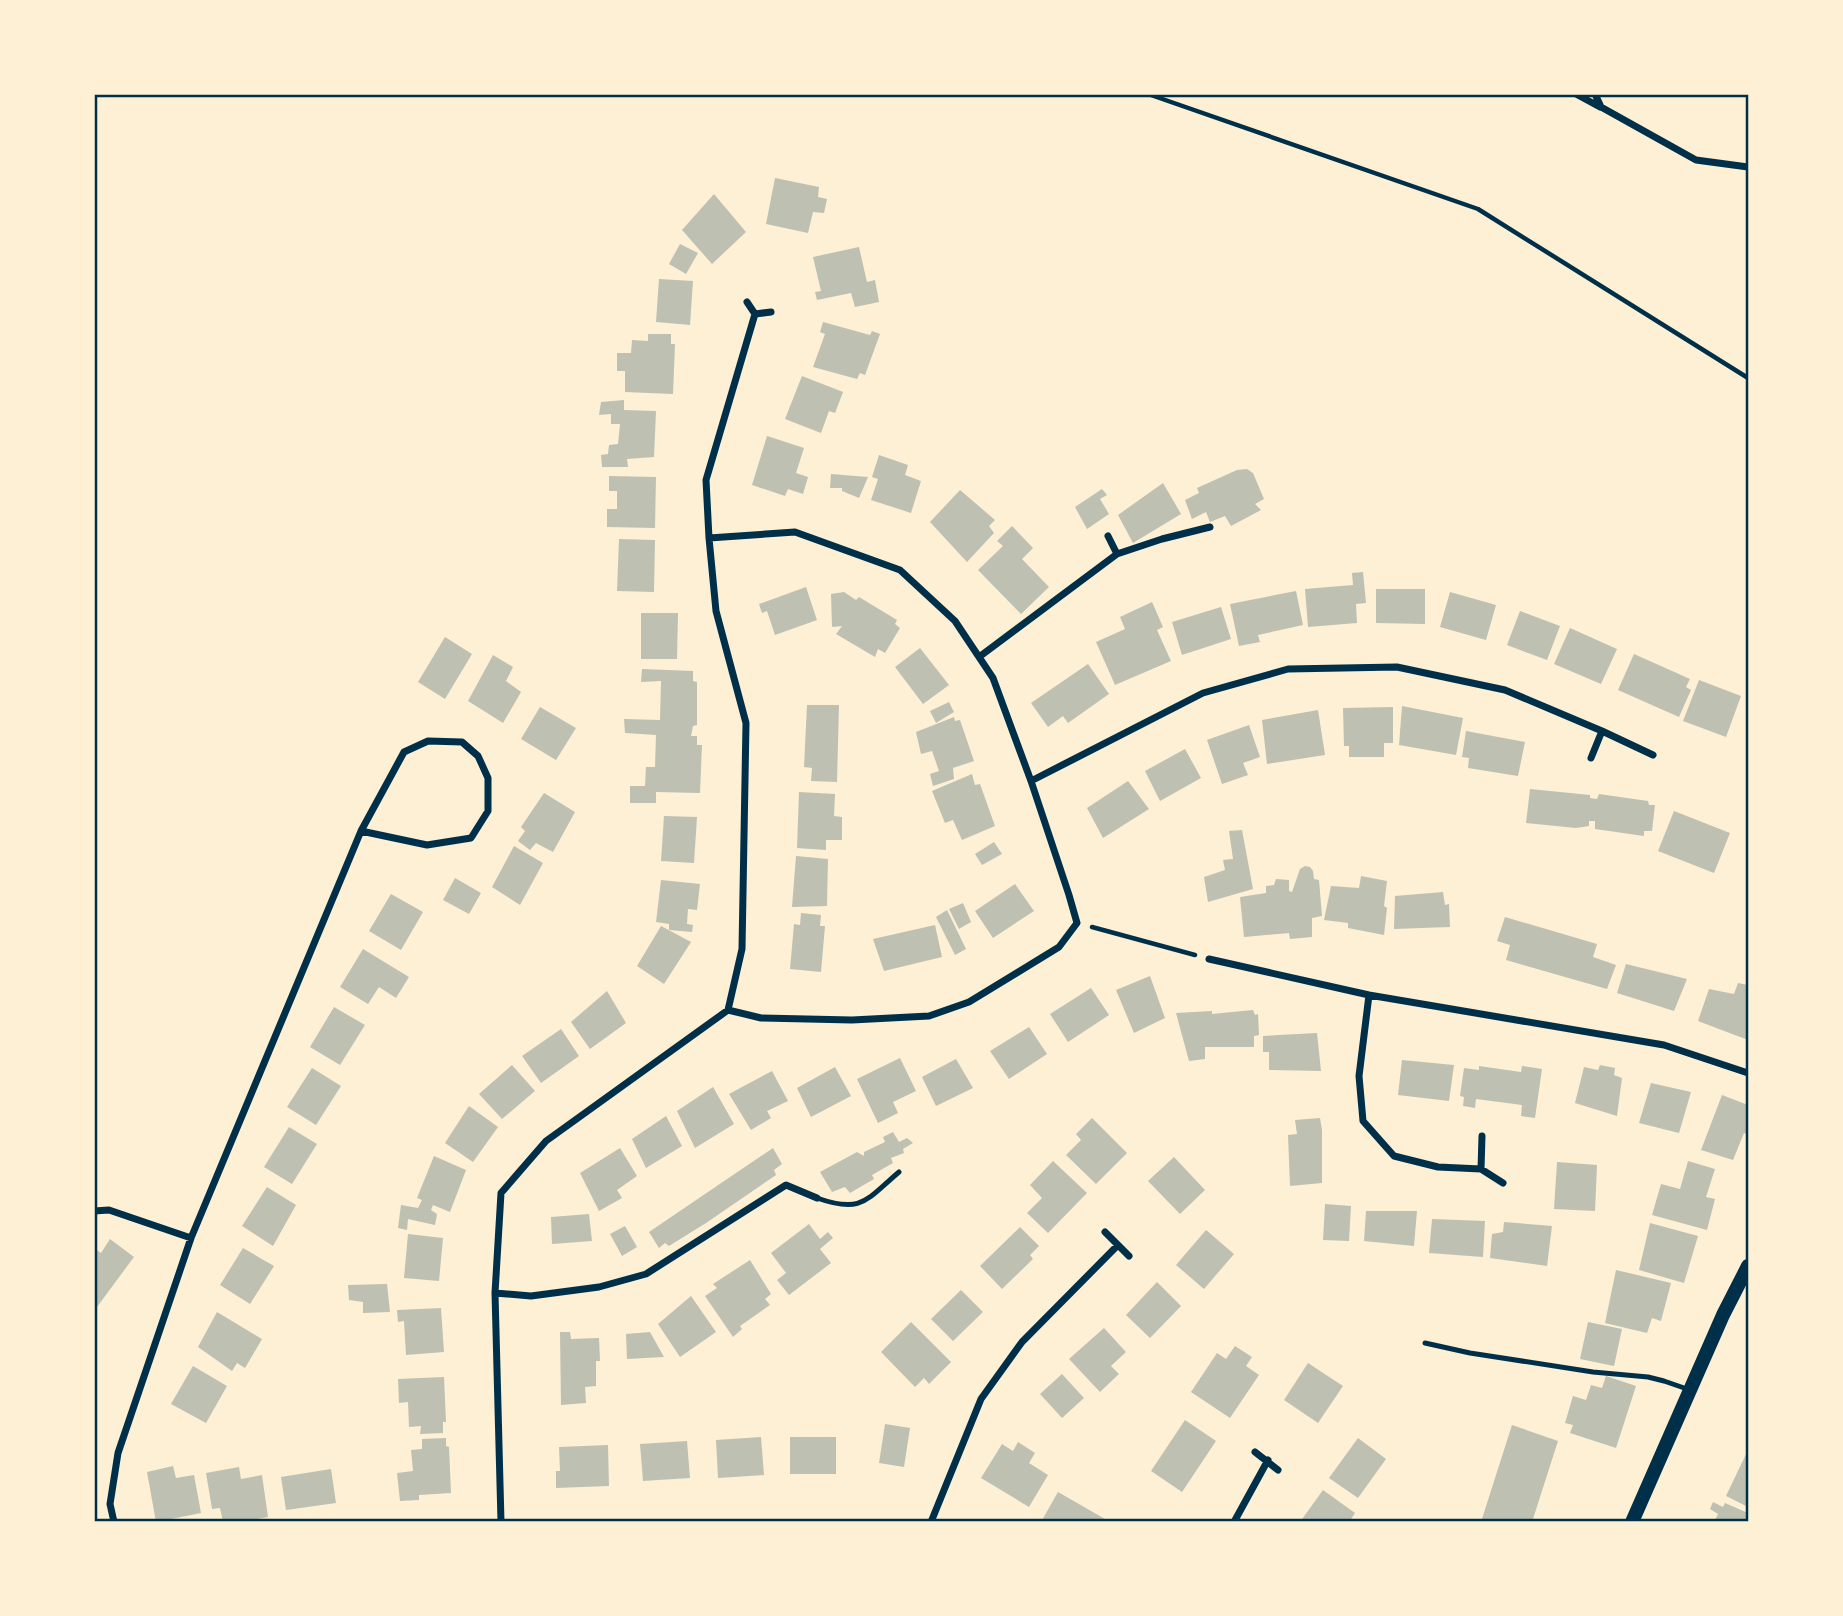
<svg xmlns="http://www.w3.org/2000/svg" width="1843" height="1616" font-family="Roboto,sans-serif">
  <rect width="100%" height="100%" fill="#fdf0d5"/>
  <path fill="#bec0b2" d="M775 178 819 187 818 197 827 199 824 213 813 212 808 233 766 224Z
    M714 194 746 232 712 264 682 230Z
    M680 244 698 253 686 274 669 264Z
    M859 247 867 282 875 280 879 302 855 307 851 293 817 300 815 292 821 291 813 257Z
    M659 279 693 281 690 325 656 322Z
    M823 322 870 335 872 331 880 334 865 375 860 373 857 379 813 367 825 334 820 332Z
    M648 334H671V344H675L673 394 625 392V371H617V353H631L632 340 648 341Z
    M802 376 843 392 835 413 829 411 821 433 785 419Z
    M624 400V410L656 411 654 457 627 459 628 467H602L601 455 608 454 609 445 618 444 620 424H611V414L599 415 601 402Z
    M767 436 804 448 796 473 808 477 803 494 788 489 785 496 752 485Z
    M879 455 908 465 905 475 921 481 911 513 871 500 878 479 872 477Z
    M1247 469 1253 473 1264 499 1255 504 1261 510 1231 526 1225 516 1210 522 1206 512 1192 519 1185 500 1199 493 1197 488 1237 470Z
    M831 474 868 477 859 498 842 491V488H830Z
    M609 476 656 477 655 528 607 527V509H617V491H609Z
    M1163 483 1181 514 1133 543 1118 515Z
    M1102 489 1107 495 1100 499 1109 514 1087 529 1075 507Z
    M960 490 995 520 989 526 994 533 967 562 930 522Z
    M1012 526 1033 548 1022 559 1049 587 1021 614 978 570 1003 546 997 541Z
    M619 539 655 540 654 592 617 591Z
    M1363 572 1366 603 1356 604 1357 623 1308 627 1305 589 1353 585 1352 573Z
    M806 587 817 620 775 635 767 611 762 613 759 604Z
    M1376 589H1425V624L1376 623Z
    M1296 591 1303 625 1258 635 1260 642 1239 646 1230 604Z
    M844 592 856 600 859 597 897 620 895 624 900 628 885 653 878 649 875 657 836 634 842 626 832 627 831 594Z
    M1450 592 1496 605 1486 640 1440 627Z
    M1152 602 1163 627 1157 630 1171 661 1115 685 1096 642 1125 629 1120 617Z
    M1221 607 1231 639 1182 655 1172 622Z
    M1520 611 1560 626 1547 660 1507 645Z
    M641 613H678L677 659H641Z
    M1570 628 1617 649 1601 684 1554 664Z
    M445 637 472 654 445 699 418 682Z
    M920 648 949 685 923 704 895 667Z
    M1634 654 1690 679 1686 687 1691 690 1679 717 1618 690Z
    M493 655 513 667 506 681 521 692 503 723 468 701Z
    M1088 664 1109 694 1068 723 1063 716 1048 727 1031 703Z
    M642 669 693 671V681L697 682V725L693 726 691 736H697V745H702L700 793 656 792V803H630V786H645L646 767H655L656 735 625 733 624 719 660 720 661 681 641 682Z
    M1699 680 1741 696 1726 737 1683 721Z
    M949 702 954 712 936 723 930 711Z
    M807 705H839L837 782 811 781 812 768 804 767Z
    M1402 706 1463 718 1456 755 1399 745Z
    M540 707 576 728 556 760 521 739Z
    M1393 707V743H1384V757H1349V746H1344L1343 708Z
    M1318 710 1325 755 1267 764 1262 720Z
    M954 717 955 721 960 720 974 761 953 768 954 779 933 786 930 774 939 771 932 751 921 754 916 732Z
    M1249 725 1260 757 1243 763 1248 775 1222 784 1207 740Z
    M1466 731 1525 742 1518 776 1468 768 1469 758 1462 757Z
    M1185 749 1201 778 1160 801 1145 771Z
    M972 774 975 785 980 784 995 826 962 840 953 820 945 823 932 791Z
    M1128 781 1149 809 1103 838 1087 808Z
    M1530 789 1590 795V798L1597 799 1599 794 1648 801 1649 805H1655L1652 831H1644V836L1595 829V821H1589V826L1576 828 1526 823Z
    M799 792 835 794 834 816 842 817V840H826V850L797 848Z
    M544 793 575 812 553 852 536 843 530 850 518 841 525 831 521 827Z
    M1674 811 1730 833 1714 873 1658 851Z
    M664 816 697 817 694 863 661 861Z
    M1242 830 1253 889 1208 902 1204 877 1225 870 1223 860 1233 859 1229 831Z
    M994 842 1002 854 982 865 975 854Z
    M514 846 543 863 520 905 492 887Z
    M796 856 828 859 827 906 792 907Z
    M1305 866 1310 867 1313 871 1314 879 1319 880 1322 916 1312 918V937L1290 939 1289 933 1244 937 1240 897 1266 893V886L1274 885 1276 879 1289 880V891L1292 892 1300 869Z
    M1361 876 1387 881 1384 906 1387 908 1384 935 1348 928V923L1324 920 1331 886 1359 888Z
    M455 878 481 893 469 914 443 900Z
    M661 880 700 884 697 910 688 909 687 924 693 925 692 932 669 930V924L656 922Z
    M1015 884 1034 911 993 938 975 911Z
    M1443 892 1445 905 1449 904 1450 927 1394 929 1395 896Z
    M391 894 423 912 401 950 369 931Z
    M963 903 971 922 959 929 949 909Z
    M947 910 966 949 955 955 936 917Z
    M801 913 821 915 820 926H825L821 972 790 969 794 924 800 925Z
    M1505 917 1597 944 1593 957 1616 965 1607 989 1506 960 1510 945 1497 941Z
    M935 925 942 957 884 971 873 939Z
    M661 926 691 942 664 984 637 966Z
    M363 949 409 977 396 998 379 987 368 1004 340 987Z
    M1626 964 1687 979 1674 1011 1617 993Z
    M1150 976 1165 1018 1134 1033 1116 990Z
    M1738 983 1748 985V1040L1698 1021 1709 989 1734 994Z
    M1091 988 1109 1015 1068 1042 1050 1014Z
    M607 991 626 1023 590 1049 571 1022Z
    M334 1007 365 1025 340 1065 310 1047Z
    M1253 1010 1255 1015 1258 1014 1259 1035 1254 1036V1047H1205V1059L1189 1061 1176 1013 1212 1011V1014Z
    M1029 1027 1047 1054 1009 1079 990 1051Z
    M561 1029 579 1056 541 1083 522 1056Z
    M1317 1033 1321 1071 1269 1070V1052H1263V1036Z
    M900 1058 916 1091 893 1102 898 1113 878 1123 857 1079Z
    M956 1059 973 1088 936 1106 922 1077Z
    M1402 1060 1454 1065 1449 1101 1398 1095Z
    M512 1065 535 1091 502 1119 479 1094Z
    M1600 1065 1615 1068 1614 1075 1622 1078 1617 1116 1575 1103 1584 1067 1598 1070Z
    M1479 1066 1521 1072 1522 1066 1542 1069 1535 1118 1521 1116 1522 1105 1476 1099 1475 1108 1463 1106 1464 1097 1460 1096 1464 1068 1479 1070Z
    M835 1067 851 1096 811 1117 797 1088Z
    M312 1068 341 1086 316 1125 287 1107Z
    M772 1071 788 1101 767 1111 771 1118 751 1130 729 1094Z
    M1651 1083 1691 1092 1679 1133 1639 1123Z
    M713 1087 734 1124 695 1148 677 1111Z
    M1722 1095 1748 1105V1135L1744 1133 1733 1160 1701 1150Z
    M469 1106 498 1127 473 1162 445 1143Z
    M666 1116 682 1146 646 1168 632 1139Z
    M1092 1118 1127 1153 1096 1184 1066 1155 1081 1140 1076 1134Z
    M1320 1118 1322 1130V1183L1290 1186 1288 1135 1297 1134 1295 1120Z
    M289 1127 317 1144 292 1184 264 1167Z
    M893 1132 899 1142 907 1138 913 1143 903 1149 904 1153 891 1158 893 1163 872 1175 874 1179 850 1193 845 1187 832 1192 820 1172 857 1152 864 1156V1152L885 1142 883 1137Z
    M620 1148 637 1176 617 1190 622 1198 599 1211 580 1173Z
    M773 1148 782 1164 774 1170 776 1175 706 1223 669 1246 665 1243 659 1248 649 1232Z
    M434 1156 466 1170 450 1212 433 1205 431 1210 437 1214 435 1225 408 1219 407 1230 398 1228 401 1205 418 1208 422 1200 417 1198Z
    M1174 1157 1205 1190 1180 1214 1148 1181Z
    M1053 1161 1087 1193 1048 1233 1027 1213 1042 1198 1030 1185Z
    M1688 1161 1715 1169 1706 1197 1715 1199 1707 1230 1652 1215 1661 1184 1680 1189Z
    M1557 1162 1597 1165 1595 1211 1554 1209Z
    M267 1187 296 1205 273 1246 242 1226Z
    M1325 1204 1351 1206 1349 1241 1323 1240Z
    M1366 1211H1417L1414 1246 1364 1241Z
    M589 1214 592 1241 552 1244 551 1217Z
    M1432 1219 1485 1221 1483 1257 1429 1253Z
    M1504 1222 1552 1226 1547 1266 1490 1258 1492 1234 1503 1232Z
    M1650 1223 1698 1236 1684 1283 1639 1270Z
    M809 1224 820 1239 828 1232 833 1238 820 1249 831 1263 789 1295 777 1280 786 1273 771 1253Z
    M625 1226 637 1247 622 1256 610 1234Z
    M1020 1227 1039 1246 1030 1255 1033 1259 1002 1289 980 1266Z
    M1206 1230 1234 1254 1204 1289 1176 1265Z
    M408 1234 443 1238 439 1281 404 1278Z
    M110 1239 134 1257 94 1311V1248L101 1253Z
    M243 1248 274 1266 250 1304 220 1285Z
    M750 1260 771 1294 765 1299 770 1305 740 1326 742 1329 733 1337 705 1296 717 1288 713 1284Z
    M1616 1270 1671 1283 1661 1321 1652 1318 1647 1333 1605 1323Z
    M1157 1282 1181 1306 1150 1338 1126 1315Z
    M387 1284 390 1312 363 1313V1302L349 1300 348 1285Z
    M961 1290 983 1312 953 1341 931 1319Z
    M691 1296 716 1332 680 1357 658 1324Z
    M441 1308 444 1352 406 1355 404 1321 398 1322 397 1310Z
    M217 1312 262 1339 245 1368 237 1363 232 1371 198 1347Z
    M911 1322 951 1362 929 1384 924 1378 915 1387 881 1352Z
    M1588 1322 1622 1329 1614 1366 1580 1359Z
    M1104 1328 1126 1352 1111 1366 1119 1374 1100 1392 1069 1359Z
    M560 1332H570L571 1339 599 1338 600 1361H596V1386L585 1387 586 1403 561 1405Z
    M650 1332 664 1357 627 1359 626 1334Z
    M1235 1346 1252 1357 1246 1366 1259 1375 1230 1418 1191 1392 1217 1353 1226 1359Z
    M1308 1363 1343 1386 1318 1423 1284 1400Z
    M193 1366 227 1386 206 1423 171 1404Z
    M1062 1374 1084 1398 1062 1418 1040 1394Z
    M1606 1376 1636 1386 1616 1448 1570 1433 1573 1425 1565 1423 1573 1396 1586 1400 1591 1385 1602 1388Z
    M444 1377 446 1422H443V1433L420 1434 421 1426 409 1427 408 1402 399 1403 398 1379Z
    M1185 1420 1216 1441 1182 1492 1151 1471Z
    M885 1424 910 1428 904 1467 879 1463Z
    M1512 1425 1558 1441 1532 1522H1481Z
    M761 1437 764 1475 718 1478 716 1440Z
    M790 1437H836V1474H790Z
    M446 1438V1446L449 1447 451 1493 419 1495V1500L400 1501 397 1473 413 1471 411 1450 422 1449V1439Z
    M1358 1438 1386 1459 1358 1498 1329 1478Z
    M687 1441 690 1478 643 1481 640 1444Z
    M1018 1442 1035 1453 1029 1463 1048 1475 1029 1507 981 1478 1002 1444 1013 1451Z
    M608 1445 609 1486 556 1488V1471H560L559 1447Z
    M1748 1450V1507L1726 1496Z
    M173 1466 176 1478 194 1475 201 1513 156 1522 147 1472Z
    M239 1467 241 1479 262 1475 268 1517 241 1522H223L220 1508 212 1509 206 1473Z
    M331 1469 336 1503 286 1510 281 1477Z
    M1323 1490 1355 1513 1349 1522H1300Z
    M1058 1492 1105 1519 1104 1522H1041Z
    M1713 1502 1723 1507 1725 1503 1748 1513V1522H1714L1718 1514 1710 1509Z"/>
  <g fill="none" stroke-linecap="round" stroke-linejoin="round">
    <path stroke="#003049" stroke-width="4.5" d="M1148 94 1478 209 1748 378
      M1092 927 1195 955"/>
    <path stroke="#003049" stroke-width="5" d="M817 1198C862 1214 866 1200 899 1172
      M1425 1343 1470 1353 1593 1372 1648 1377 1664 1381 1690 1390"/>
    <path stroke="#003049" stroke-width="7" d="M1576 94 1600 107
      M1595 94 1601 107 1696 160 1748 167
      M747 302 755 314 771 312
      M1108 536 1117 554 1162 539 1210 527
      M709 538 795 532 900 570 955 621 993 678 1031 781 1069 895 1077 923 1059 947 969 1002 929 1016 852 1020 761 1018 728 1010
      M979 657 1117 554
      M1591 758 1602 731
      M1031 781 1203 693 1288 669 1397 667 1505 690 1602 731 1653 755
      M1209 959 1369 995 1664 1045 1748 1073
      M1369 995 1359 1076 1363 1121 1394 1156 1438 1167 1481 1169 1503 1183
      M1481 1169 1482 1136
      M94 1211 109 1210 191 1238
      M1105 1232 1129 1256
      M495 1293 531 1296 599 1287 646 1274 786 1185 817 1198
      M1255 1452 1278 1470
      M114 1522 110 1504 118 1453 191 1238 361 831 404 752 428 741 462 742 478 756 488 778V811L471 838 427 845 361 831
      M501 1522 495 1293 501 1193 546 1141 728 1010 742 949 746 723 716 611 709 538 706 480 755 314
      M931 1522 981 1399 1022 1342 1118 1245
      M1234 1522 1268 1460"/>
    <path stroke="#003049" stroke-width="14" d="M1632 1522 1723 1315 1748 1266"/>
  </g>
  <rect width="1843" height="1616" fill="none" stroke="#fdf0d5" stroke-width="192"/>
  <rect x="96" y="96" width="1651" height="1424" fill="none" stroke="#003049" stroke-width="2.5"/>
</svg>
